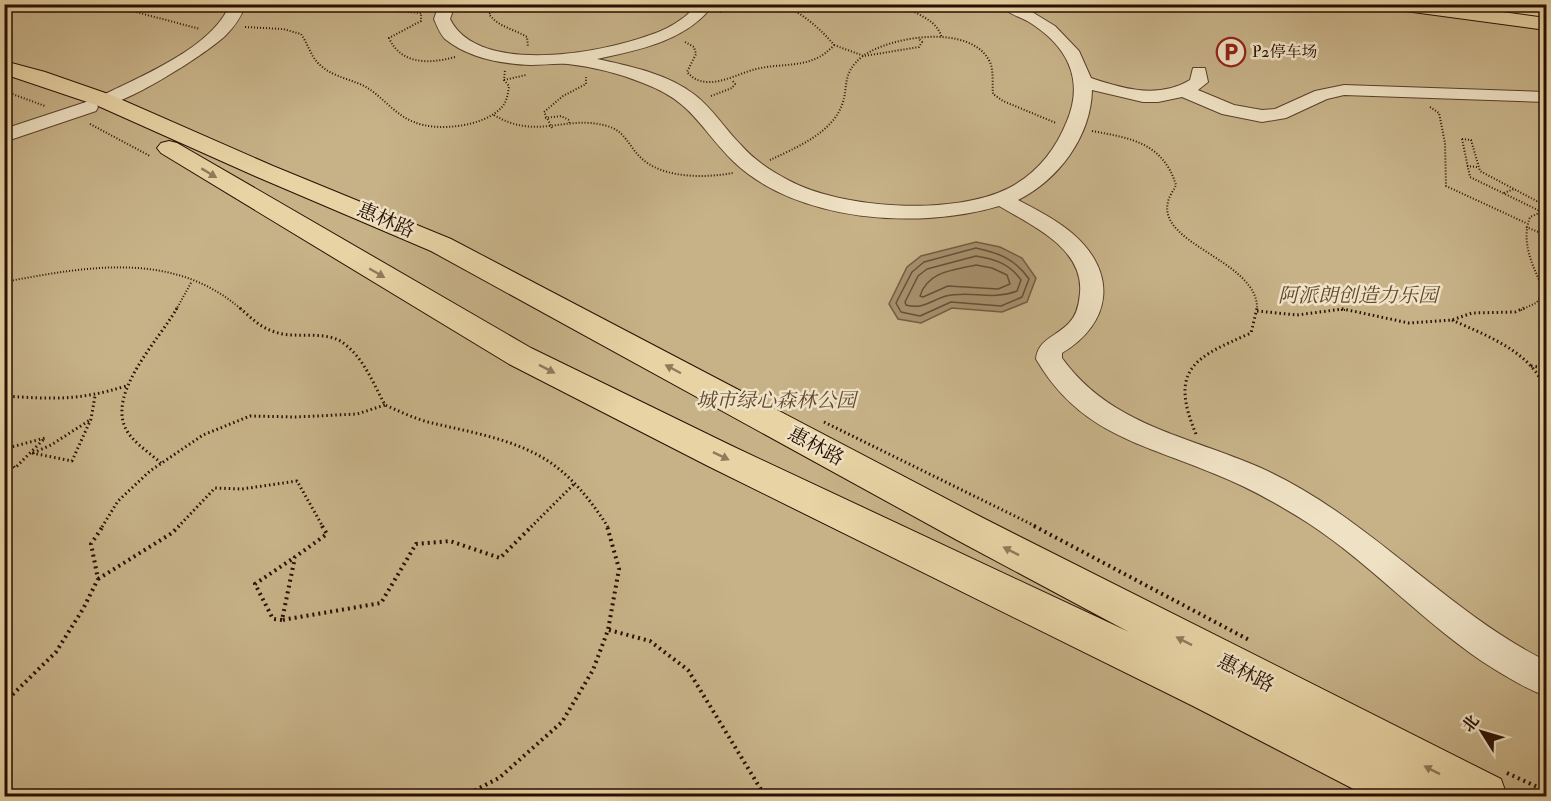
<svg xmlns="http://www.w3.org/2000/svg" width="1551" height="801" font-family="'IM FELL Double Pica','Noto Serif SC',serif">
  <rect width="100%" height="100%" fill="#e7d3a4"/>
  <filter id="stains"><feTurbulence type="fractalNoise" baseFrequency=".00333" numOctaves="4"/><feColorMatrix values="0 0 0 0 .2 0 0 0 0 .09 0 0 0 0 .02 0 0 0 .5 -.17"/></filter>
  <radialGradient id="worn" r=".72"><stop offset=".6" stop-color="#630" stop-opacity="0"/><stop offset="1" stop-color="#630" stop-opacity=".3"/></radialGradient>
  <path fill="#c7b288" stroke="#786044" stroke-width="1.5" d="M1361 4 1546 29V796H5V5Z"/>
  <path fill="#a6906d" stroke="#745c42" stroke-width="1.5" d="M976 242 1000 247 1022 258 1036 278 1027 302 1002 312 952 308 921 323 898 319 889 304 907 267 921 256Z"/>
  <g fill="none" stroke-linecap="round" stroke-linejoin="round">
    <path stroke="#674f37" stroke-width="1.5" d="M976 248C999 253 1015 259 1029 279L1022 297 1001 306 951 302 920 316 901 312 896 303 912 272 924 262Z
      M976 256C995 259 1010 264 1021 280L1017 291C991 301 971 290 946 296 932 300 922 310 906 305L905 302 918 276 927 269Z
      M976 265 992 268 1007 275 1010 284 998 289 948 286 923 297 920 296C928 271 954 270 976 265Z"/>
    <g stroke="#583f2a" stroke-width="2">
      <path id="minor" d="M230 4H246C241 17 235 26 226 35 209 52 119 110 99 105L96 101 99 97C139 77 213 48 230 4Z
        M439 4H455L450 19C478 76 602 53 650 35 662 31 674 25 683 18 688 15 692 9 697 6 701 3 709 4 714 4 687 41 639 50 597 59 630 66 668 74 695 95 713 109 725 129 741 145 754 160 771 171 788 180 841 209 954 216 1009 188 1037 173 1055 151 1067 121 1085 78 1066 45 1029 22 1019 16 1005 13 998 4H1019L1055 26 1079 51 1091 78C1124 89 1158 99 1190 80L1193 68H1205L1208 82 1198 90 1234 105 1262 110 1275 109 1315 91 1344 85 1546 92V102L1344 95 1327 99 1286 118 1262 122 1222 114 1182 97 1158 102H1143L1092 90C1091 137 1058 180 1018 200 1037 210 1057 220 1073 234 1118 273 1112 323 1062 353V358C1111 426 1189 436 1261 468 1368 516 1443 609 1546 661V696C1528 690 1511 679 1494 669 1427 627 1374 566 1308 523 1278 504 1248 487 1215 474 1141 443 1080 434 1036 359 1038 339 1056 337 1069 323 1077 315 1079 304 1080 293 1084 248 1031 225 999 206 919 230 797 222 734 162 699 128 694 102 643 83 619 73 593 67 568 64 556 63 543 65 531 65 502 64 468 58 445 39 440 34 437 26 434 19Z
        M89 101 96 103 98 107 96 111 4 142V129Z"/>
    </g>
    <g stroke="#280e01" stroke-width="2">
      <path id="major" d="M1389 4H1444L1546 18V30L1398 10 1391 8Z
        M4 61 45 72 111 95 273 166 451 239 983 518 1501 779 1507 796H1367L1193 706 708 466 509 364 161 153 157 148 161 143 169 141 177 143 531 348 732 446 1129 632 957 540 431 251 255 176 96 105 4 74Z"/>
    </g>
    <path stroke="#280e01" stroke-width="2" stroke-dasharray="1 2" stroke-linecap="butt" d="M65 4 82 8 136 12 200 29
      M388 4V7L395 11 421 13V21L389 38C401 65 430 64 455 57
      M502 4 489 14C498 27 514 29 527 37L528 47
      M902 4C917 16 936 18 942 38
      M720 12 751 4
      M245 27 283 29 301 34C308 44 311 57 320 65 333 77 351 79 366 87 383 97 395 115 414 122 437 132 484 127 502 107 507 101 508 94 509 86L504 80 505 70
      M685 42 694 47 696 54 687 72C706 94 735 74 756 69 785 62 812 70 834 45 822 30 798 9 779 4
      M834 45 864 56 919 47 922 42 918 38
      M504 80 526 75
      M4 91 45 106
      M711 96 732 88 735 84 732 80
      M1430 107 1439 113 1445 143 1446 186 1526 223
      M494 115C537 141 566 114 607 126 624 130 629 146 640 157 662 179 705 178 733 173
      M545 118 561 116 569 120 570 125
      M90 124 150 156
      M552 128 544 112 563 96 586 84V77
      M1092 131C1131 138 1163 143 1176 185 1174 190 1169 196 1168 202 1157 245 1260 261 1257 310
      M1462 139 1471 140 1480 171 1546 206
      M770 160C795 148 831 134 842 105 849 86 841 73 863 56 891 36 971 23 990 62 994 72 992 84 993 94L1003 101 1056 123
      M1467 166 1477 167
      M1504 193 1514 189
      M1526 227 1546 235
      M4 282C85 267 173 249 242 310
      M176 310 192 281
      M1338 310H1346
      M1521 310 1536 303 1545 293C1534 268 1520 244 1530 217L1546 210"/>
    <path stroke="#280e01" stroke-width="3" stroke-dasharray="1.5 3" stroke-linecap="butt" d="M240 308C251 318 261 328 275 332 297 340 328 328 347 346 365 361 374 385 385 405 399 411 413 418 428 422 465 431 504 437 538 455 568 471 590 499 608 527
      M1257 311 1297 315 1343 309 1409 323 1452 320 1472 313 1515 312 1524 308
      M1452 320C1485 335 1533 352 1545 390 1547 397 1546 406 1546 414
      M1531 366 1546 368
      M4 396C53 399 78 401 126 386
      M824 422 1037 527
      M1196 434C1168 368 1196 357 1251 333L1257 308
      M4 449 45 438 15 468 4 457
      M32 453 72 461 91 419 95 396
      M33 453 51 445 90 420
      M161 463C151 454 134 443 127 431 105 394 160 339 177 308
      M102 527 118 501 150 471 203 435 250 416 296 417 357 414 385 405
      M178 527 215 488 242 489 297 481 323 527
      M531 527 575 483"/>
    <path stroke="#280e01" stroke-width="4" stroke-dasharray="2 4" stroke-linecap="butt" d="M322 526 327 534 295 557 282 620 381 603 416 544 450 541 500 558 532 526
      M1034 526 1251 641
      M98 579 172 533 179 526
      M282 620 273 619 255 584 295 557
      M609 630 650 641 688 670 765 796
      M4 703 56 652 83 609 98 579 91 544 103 526
      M1507 773 1546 791
      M464 796 499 778 562 722 593 670 608 630 619 569 607 526"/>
    <use href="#minor" fill="#efe2c4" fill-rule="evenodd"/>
    <use href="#major" fill="#e7d3a4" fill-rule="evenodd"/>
    <path stroke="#280e01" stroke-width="2" stroke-dasharray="1 2" stroke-linecap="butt" d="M1462 139 1470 177 1546 214"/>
  </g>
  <defs><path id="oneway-solid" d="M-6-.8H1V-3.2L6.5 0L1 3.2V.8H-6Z" transform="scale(1.5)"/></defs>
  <g fill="#917a5b">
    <use href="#oneway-solid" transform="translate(209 173) rotate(31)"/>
    <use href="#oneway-solid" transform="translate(377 273) rotate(30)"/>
    <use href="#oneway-solid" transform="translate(547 369) rotate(27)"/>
    <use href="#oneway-solid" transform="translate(673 369) rotate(-152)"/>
    <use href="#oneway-solid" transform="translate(721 456) rotate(26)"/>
    <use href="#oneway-solid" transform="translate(1011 551) rotate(-153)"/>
    <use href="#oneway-solid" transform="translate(1184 641) rotate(-153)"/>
    <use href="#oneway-solid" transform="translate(1432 770) rotate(-153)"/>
  </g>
  <defs>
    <g id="parking-ring" transform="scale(1.5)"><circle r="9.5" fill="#efe2c4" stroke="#8f2418" stroke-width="1.5"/><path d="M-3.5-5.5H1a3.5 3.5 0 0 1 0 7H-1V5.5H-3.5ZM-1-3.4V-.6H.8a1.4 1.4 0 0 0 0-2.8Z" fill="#8f2418"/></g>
  </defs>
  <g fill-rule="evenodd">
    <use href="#parking-ring" x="1231" y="52"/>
  </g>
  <g text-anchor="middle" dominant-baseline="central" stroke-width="5" stroke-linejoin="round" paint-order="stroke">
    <g font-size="16" fill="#280e01" stroke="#efe2c4" text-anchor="start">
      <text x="1252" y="52">P2停车场</text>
    </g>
    <g font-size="20" fill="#280e01" stroke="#efe2c4">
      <text transform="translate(386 220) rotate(23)">惠林路</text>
      <text transform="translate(816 446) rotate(28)">惠林路</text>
      <text transform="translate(1246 673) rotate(27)">惠林路</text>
    </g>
    <g font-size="20" font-style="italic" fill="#604730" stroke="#efe2c4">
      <text x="1358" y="295">阿派朗创造力乐园</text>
      <text x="776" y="400">城市绿心森林公园</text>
    </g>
  </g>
  <rect width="1551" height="801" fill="none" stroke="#e7d3a4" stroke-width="24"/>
  <rect x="6" y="6" width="1539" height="789" fill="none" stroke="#280e01" stroke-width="3"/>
  <rect x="12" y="12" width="1527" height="777" fill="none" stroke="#280e01" stroke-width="1.5"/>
  <g transform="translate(1482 732) rotate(307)" stroke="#efe2c4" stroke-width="4.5" paint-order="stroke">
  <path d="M0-4.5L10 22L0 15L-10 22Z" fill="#280e01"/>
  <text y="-9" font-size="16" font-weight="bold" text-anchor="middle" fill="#280e01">北</text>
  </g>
  <rect width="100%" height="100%" filter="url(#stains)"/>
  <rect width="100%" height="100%" fill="url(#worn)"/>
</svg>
